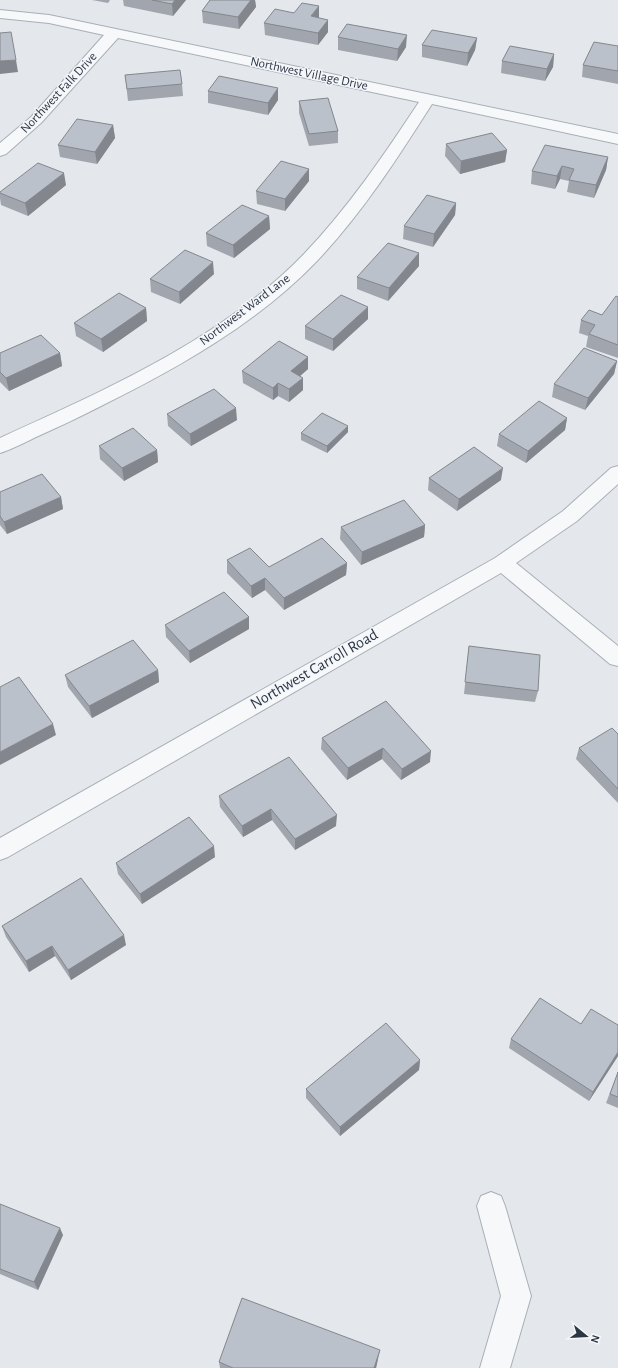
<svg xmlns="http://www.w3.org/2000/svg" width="618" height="1368" font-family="'Alegreya Sans',sans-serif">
  <rect width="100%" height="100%" fill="#e4e8ec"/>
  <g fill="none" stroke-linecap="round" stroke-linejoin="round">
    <g stroke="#a9afb7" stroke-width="2">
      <path id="minor" d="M0 10 49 15 618 134V144L432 104C397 159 361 215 316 262 256 324 178 368 101 406 80 417 58 427 36 437 24 443 12 449 0 453V438C107 389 221 340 304 254 348 208 384 155 419 102L118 38 41 123 6 154 0 156V143L31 117 104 35 49 23 0 18Z
        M618 466V484L577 521 516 563 618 646V666L610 664 501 573 8 857 0 860V838L495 558 563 511 611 468Z
        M491 1192 501 1196 505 1206 531 1296 510 1368H480L501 1296 477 1206 481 1196Z"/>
    </g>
    <use href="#minor" fill="#f7f8fa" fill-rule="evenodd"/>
  </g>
  <path fill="#a1a6ae" d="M92 0H110L108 3Z
    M123 0H186L173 16 124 6Z
    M210 0H255L256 7 239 29 203 23 202 11Z
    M319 18 328 20V32L318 45 265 35 264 23Z
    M338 37 406 47 397 61 338 50Z
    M477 38 475 50 467 66 422 57V45Z
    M618 46V84L582 77 583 65Z
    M554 54 553 67 545 81 501 73 502 61Z
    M125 75 182 84 183 96 128 101Z
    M278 88V100L268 115 208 103V91Z
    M299 101 338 131V143L309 146 299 113Z
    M113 125 115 138 97 164 60 157 58 145Z
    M446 144 507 150 505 162 460 174 445 156Z
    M608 157 606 170 594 198 567 192 569 181 560 179 555 189 531 184 532 171Z
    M309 181 285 211 257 204 256 191Z
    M66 185 28 216 1 205 0 198V192Z
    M456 203 455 215 433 247 403 239 404 226Z
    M269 216 270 229 234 258 207 246 206 233Z
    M419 253V266L388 301 357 289V277Z
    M214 274 180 304 151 292 150 279Z
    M618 297V358L586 347 588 336 579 333 581 320 602 315Z
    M146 308 147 321 103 352 76 336 74 323Z
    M368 319 333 351 305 339V326Z
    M0 353H60L62 366 9 391 0 382Z
    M308 357V369L300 376 303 390 289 402 278 396 273 400 243 383 242 371Z
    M617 361 614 374 585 410 552 397 554 384Z
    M167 414 237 420 191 446 168 426Z
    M567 418 565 430 526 463 497 446 499 434Z
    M348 426V432L327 453 301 440V433Z
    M99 446 157 450 158 462 124 481 100 459Z
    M429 478 501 480 457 511 428 490Z
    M0 492 61 497 63 509 7 534 0 525Z
    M425 525 424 537 361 565 340 539 341 527Z
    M227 560 269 567 347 563 346 575 284 610 265 590 252 598 227 573Z
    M165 625 249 629 190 663 166 637Z
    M469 646 538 691 535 702 464 694Z
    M158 670 159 682 92 718 68 687 65 675Z
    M386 701 430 762 401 780 382 759 347 780 321 749 322 738Z
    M618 734V803L576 759 579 748Z
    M219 796 336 826 295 850 272 820 243 837 220 807Z
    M215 857 142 904 118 874 116 863Z
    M2 926 126 945 71 980 55 956 29 972 6 937Z
    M511 1039 618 1056 589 1101 509 1048Z
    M420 1060 419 1070 340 1136 306 1098V1089Z
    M618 1072V1108L606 1103Z
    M0 1204 63 1235 38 1290 0 1274Z
    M378 1359 376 1368H220L219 1362Z"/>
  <path fill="#83878d" d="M175 0H186L173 16 172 4Z
    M251 0H255L256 7 239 29 238 17Z
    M319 6V18L311 16Z
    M328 20V32L318 45V33Z
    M407 35 406 47 397 61 398 49Z
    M477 38 475 50 467 66 468 53Z
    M554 54 553 67 545 81 547 69Z
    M16 60 18 72 0 74V61Z
    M278 88V100L268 115V103Z
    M113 125 115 138 97 164 95 152Z
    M507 150 505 162 460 174 461 161Z
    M608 157 606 170 594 198 596 185Z
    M562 166 560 179 555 189 557 176Z
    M309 169V181L285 211V199Z
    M64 173 66 185 28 216 25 203Z
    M456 203 455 215 433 247 434 234Z
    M269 216 270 229 234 258 233 245Z
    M419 253V266L388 301 389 288Z
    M213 262 214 274 180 304 179 292Z
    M368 307V319L333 351V339Z
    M146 308 147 321 103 352 101 339Z
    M60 353 62 366 9 391 6 378Z
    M308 357V369L291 384V371Z
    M617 361 614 374 585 410 588 398Z
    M303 378V390L289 402V389Z
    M278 383V396L273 400V388Z
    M236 408 237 420 191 446 190 434Z
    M567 418 565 430 526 463 528 451Z
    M348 426V432L327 453V446Z
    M157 450 158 462 124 481 122 468Z
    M503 468 501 480 457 511 459 499Z
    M61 497 63 509 7 534 4 522Z
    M425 525 424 537 361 565 362 552Z
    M347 563 346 575 284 610V598Z
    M265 578V590L252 598 251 586Z
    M249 617V629L190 663 189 651Z
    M158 670 159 682 92 718 89 706Z
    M53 724 56 735 0 765V752Z
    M383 748 382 759 347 780 348 768Z
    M431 751 430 762 401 780 402 769Z
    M271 809 272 820 243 837 242 826Z
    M337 815 336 826 295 850V839Z
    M214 846 215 857 142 904 140 894Z
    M124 935 126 945 71 980 68 970Z
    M52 946 55 956 29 972 26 961Z
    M618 1052V1056L589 1101 593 1092Z
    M420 1060 419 1070 340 1136V1127Z
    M60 1228 63 1235 38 1290 34 1282Z
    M380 1350 376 1368H374Z"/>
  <path fill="#bbc1ca" stroke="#83878d" d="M152 0H175L172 4Z
    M210 0H251L238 17 202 11Z
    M302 3 319 6 311 16 328 20 318 33 264 23 275 9 294 13Z
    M347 24 407 35 398 49 338 37Z
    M432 30 477 38 468 53 422 45Z
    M11 32 16 60 0 61V33Z
    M594 42 618 46V71L583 65Z
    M510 46 554 54 547 69 502 61Z
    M180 70 182 84 127 89 125 75Z
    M219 76 278 88 268 103 208 91Z
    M328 98 338 131 309 134 299 101Z
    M77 119 113 125 95 152 58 145Z
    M492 133 507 150 461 161 446 144Z
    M545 145 608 157 596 185 569 180 574 169 562 166 557 176 532 171Z
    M281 161 309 169 285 199 256 191Z
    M38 163 64 173 25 203 0 193V192Z
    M427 195 456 203 434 234 404 226Z
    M242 205 269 216 233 245 206 233Z
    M388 243 419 253 389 288 357 277Z
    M185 250 213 262 179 292 150 279Z
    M119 293 146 308 101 339 74 323Z
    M341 295 368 307 333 339 305 326Z
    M616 296 618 297V345L589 334 595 325 581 320 589 310 602 315Z
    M41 335 60 353 6 378 0 372V353Z
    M279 341 308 357 291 371 303 378 289 389 278 383 273 388 242 371Z
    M584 348 617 361 588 398 554 384Z
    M214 389 236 408 190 434 167 414Z
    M539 401 567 418 528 451 499 434Z
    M322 413 348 426 327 446 301 433Z
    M133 428 157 450 122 468 99 446Z
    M474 447 503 468 459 499 429 478Z
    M42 474 61 497 4 522 0 516V492Z
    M404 500 425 525 362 552 341 527Z
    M322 538 347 563 284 598 265 578 251 586 227 560 250 548 269 567Z
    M224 592 249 617 189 651 165 625Z
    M133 640 158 670 89 706 65 675Z
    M469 646 540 655 538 691 465 682Z
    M19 677 53 724 0 752V687Z
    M386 701 431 751 402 769 383 748 348 768 322 738Z
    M612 728 618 734V789L579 748Z
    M289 757 337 815 295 839 271 809 242 826 219 796Z
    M189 817 214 846 140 894 116 863Z
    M81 878 124 935 68 970 52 946 26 961 2 926Z
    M540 998 581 1024 591 1009 618 1025V1052L593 1092 511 1039Z
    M386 1023 420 1060 340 1127 306 1089Z
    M618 1072V1097L610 1094Z
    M0 1204 60 1228 34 1282 0 1269Z
    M242 1298 380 1350 374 1368H233L219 1362Z"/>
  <g text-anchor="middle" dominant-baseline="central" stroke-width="3" stroke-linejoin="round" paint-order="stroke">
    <g font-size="13" fill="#2b3645" stroke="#f4f6f9">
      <text transform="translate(309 74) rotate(12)">Northwest Village Drive</text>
      <text transform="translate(59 93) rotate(-47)">Northwest Falk Drive</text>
      <text transform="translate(245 310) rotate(-37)">Northwest Ward Lane</text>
    </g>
    <g font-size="16" fill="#2b3645" stroke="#f4f6f9">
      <text transform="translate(314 669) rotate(-30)">Northwest Carroll Road</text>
    </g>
  </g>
  <g transform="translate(586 1336) rotate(108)" stroke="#f4f6f9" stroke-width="3" paint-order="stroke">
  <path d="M0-3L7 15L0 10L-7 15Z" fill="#2b3645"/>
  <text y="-6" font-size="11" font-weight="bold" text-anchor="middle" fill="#2b3645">N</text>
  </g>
</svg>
